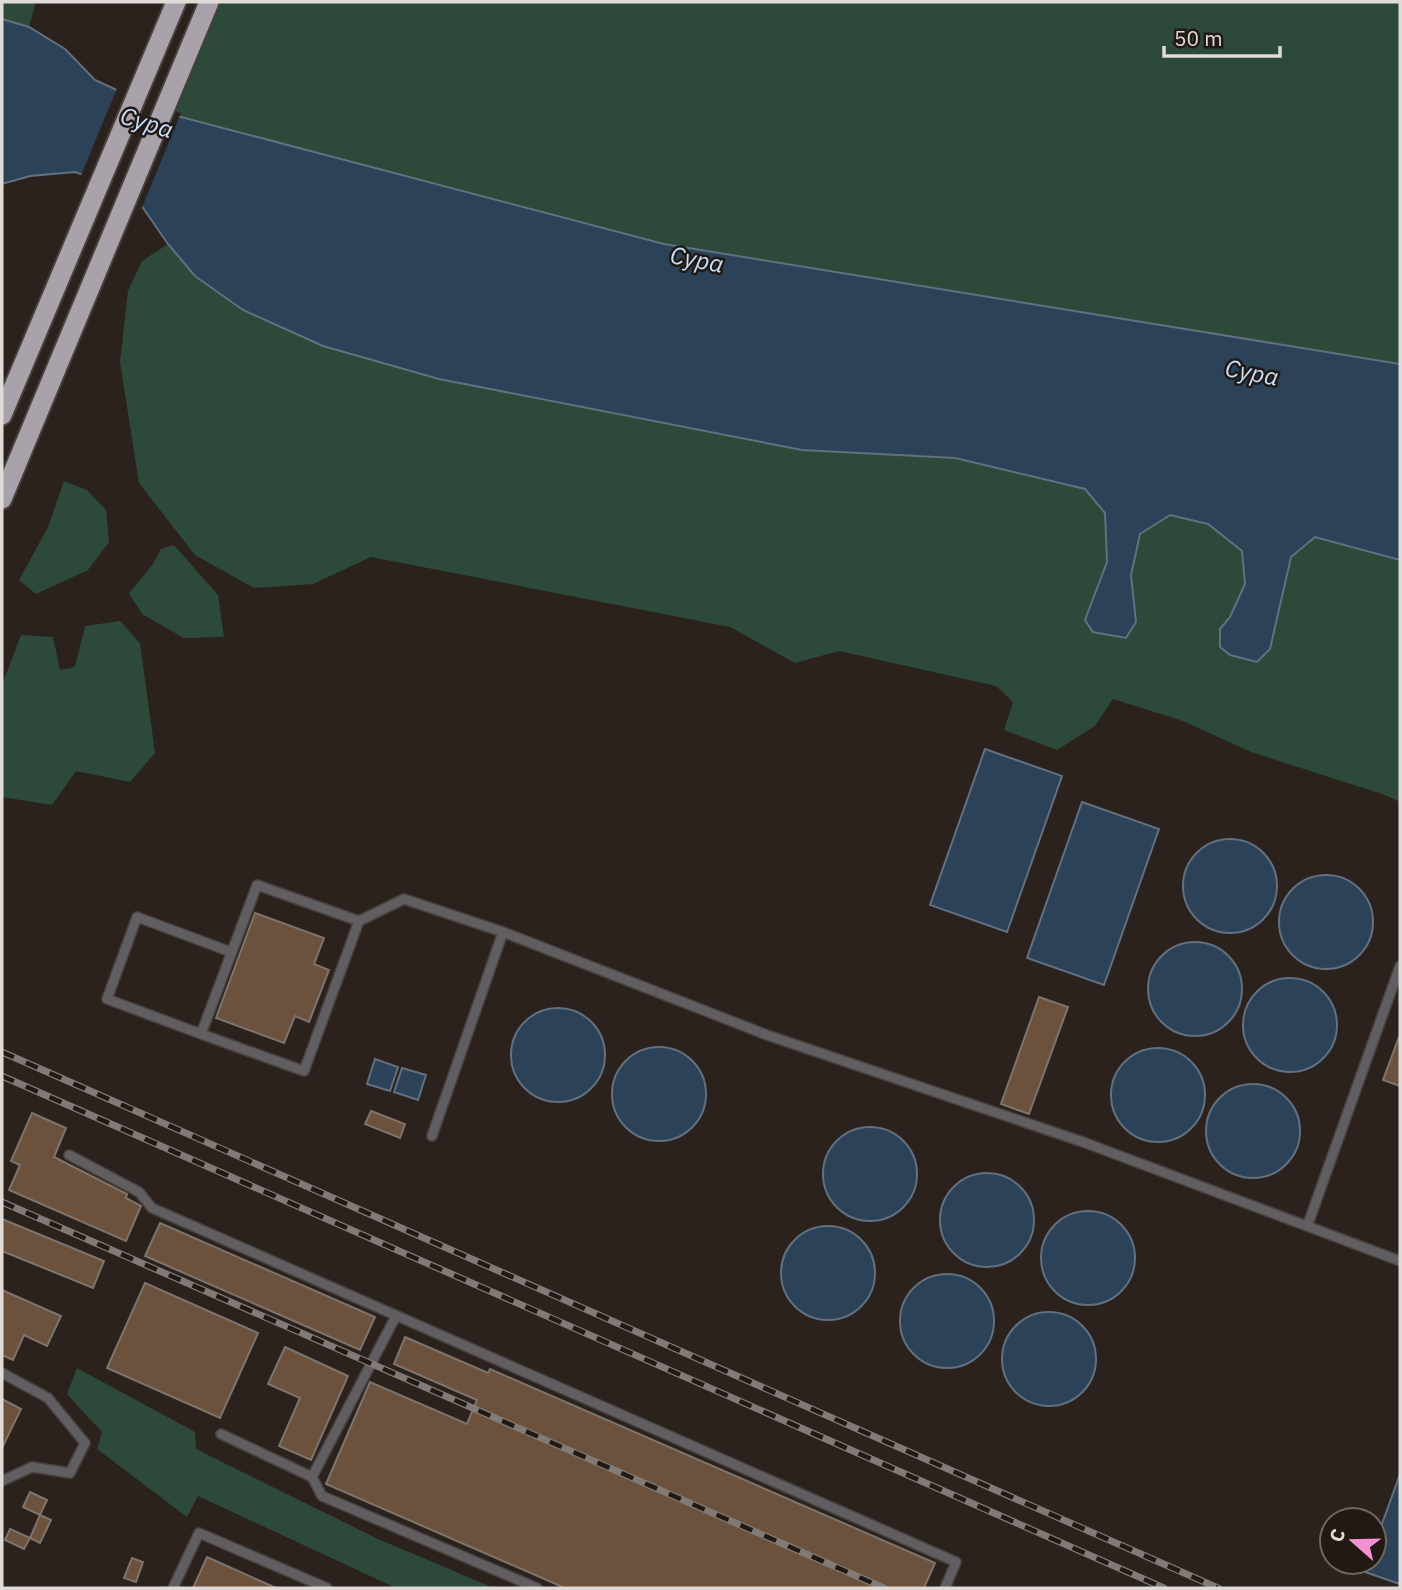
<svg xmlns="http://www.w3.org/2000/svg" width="1402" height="1590" font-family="'IBM Plex Sans',sans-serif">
  <rect width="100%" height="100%" fill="#2b221e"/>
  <path fill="#2c493a" d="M2 2H36L29 27 2 19Z
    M220 2H1400V364L664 244 166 113Z
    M168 244 195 276 243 310 323 346 439 379 802 450 955 458 1085 489 1105 513 1107 562 1085 620 1093 632 1126 638 1136 622 1131 574 1140 534 1170 515 1208 524 1242 551 1245 584 1230 617 1220 629 1277 618 1291 557 1315 537 1400 560V802L1385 795 1251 752 1183 721 1113 699 1095 726 1057 750 1004 730 1013 702 996 686 839 651 795 663 730 627 371 557 313 584 254 588 195 555 139 483 120 362 128 291 142 261Z
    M64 481 87 490 106 510 109 542 88 570 36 594 19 580 48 527Z
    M174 545 218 595 224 637 184 638 142 614 129 593 152 565 161 549Z
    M120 621 140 643 155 753 130 782 76 771 52 805 2 797V685L21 635 53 637 60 670 75 667 85 626Z
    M77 1368 195 1432 196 1449 378 1539 494 1588H396L198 1496 187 1517 97 1449 102 1432 67 1394Z"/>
  <path fill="#2c4259" stroke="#62707f" stroke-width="2" d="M2 19 29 27 65 49 95 80 166 113 664 244 1400 364V560L1315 537 1291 557 1270 649 1257 662 1230 655 1220 647V629L1230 617 1245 584 1242 551 1208 524 1170 515 1140 534 1131 575 1136 622 1126 638 1093 632 1085 620 1107 562 1105 513 1085 489 955 458 802 450 439 379 323 346 243 310 195 276 168 244 132 192 75 172 30 176 2 184Z
    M985 749 1062 776 1007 932 930 905Z
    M1082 802 1159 829 1104 985 1027 958Z
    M1183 886a47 47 0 1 1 94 0a47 47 0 1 1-94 0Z
    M1279 922a47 47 0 1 1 94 0a47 47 0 1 1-94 0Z
    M1148 989a47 47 0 1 1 94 0a47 47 0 1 1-94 0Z
    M1243 1025a47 47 0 1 1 94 0a47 47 0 1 1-94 0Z
    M511 1055a47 47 0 1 1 94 0a47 47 0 1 1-94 0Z
    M612 1094a47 47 0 1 1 94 0a47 47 0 1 1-94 0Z
    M1111 1095a47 47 0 1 1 94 0a47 47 0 1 1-94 0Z
    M375 1059 398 1067 390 1091 367 1084Z
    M402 1068 426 1075 418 1100 394 1092Z
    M1206 1131a47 47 0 1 1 94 0a47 47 0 1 1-94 0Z
    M823 1174a47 47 0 1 1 94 0a47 47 0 1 1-94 0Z
    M940 1220a47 47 0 1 1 94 0a47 47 0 1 1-94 0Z
    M1041 1258a47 47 0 1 1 94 0a47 47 0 1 1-94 0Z
    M781 1273a47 47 0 1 1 94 0a47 47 0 1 1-94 0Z
    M900 1321a47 47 0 1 1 94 0a47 47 0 1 1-94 0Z
    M1002 1359a47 47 0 1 1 94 0a47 47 0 1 1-94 0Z
    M1400 1474V1584L1365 1572 1368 1562H1374V1546Z"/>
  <path fill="#2b221e" d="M118 86 167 109 181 113 141 210 130 195 80 178Z"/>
  <path fill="#6c523c" stroke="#7d746d" stroke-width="2" d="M255 913 324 938 314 964 329 970 309 1022 295 1016 284 1043 216 1018Z
    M1039 997 1068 1007 1029 1114 1001 1104Z
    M1399 1037H1400V1086L1383 1080Z
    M371 1111 405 1124 400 1138 365 1124Z
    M32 1113 66 1128 54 1157 127 1194 126 1198 141 1206 126 1241 9 1190 20 1165 11 1161Z
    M2 1219 104 1261 93 1288 2 1251Z
    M160 1223 375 1317 360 1350 145 1256Z
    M145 1283 258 1333 220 1418 107 1368Z
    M2 1290 61 1316 47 1346 24 1335 13 1360 2 1355Z
    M405 1337 488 1373 490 1369 935 1563 924 1588H565L326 1484 370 1382 467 1424 477 1400 394 1364Z
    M285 1347 348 1376 311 1460 279 1446 300 1398 268 1384Z
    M2 1399 21 1409 2 1448Z
    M30 1492 47 1500 40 1515 23 1507Z
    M40 1515 51 1520 40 1543 30 1538Z
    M10 1529 30 1538 24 1549 5 1540Z
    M207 1557 276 1588H193Z
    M132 1558 143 1562 136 1582 124 1578Z"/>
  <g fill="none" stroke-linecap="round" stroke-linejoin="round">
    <g stroke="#48403c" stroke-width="12">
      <path id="service" d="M359 921 257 885 201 1034 304 1071 359 921 404 899 503 932 767 1035 1083 1142 1400 1261
        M201 1034 107 999 137 917 231 952
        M432 1136 503 932
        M69 1155 139 1192 152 1208 956 1562 945 1588
        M1308 1224 1400 966
        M2 1373 48 1398 85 1443 70 1473 32 1467 2 1481
        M221 1434 312 1477 322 1496 537 1588
        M312 1477 396 1316
        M173 1588 199 1533 327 1588"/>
    </g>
    <g stroke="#48403c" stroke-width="23">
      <path id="trunk" d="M2 415 176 2
        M2 499 209 2"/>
    </g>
    <use href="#service" stroke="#615e62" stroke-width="9"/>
    <use href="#trunk" stroke="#aaa2ab" stroke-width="19"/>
    <g stroke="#817a76" stroke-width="7">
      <path id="rail" d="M2 1052 1218 1588
        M2 1076 1164 1588
        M2 1202 884 1588"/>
    </g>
    <use href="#rail" stroke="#211914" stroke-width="4.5" stroke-dasharray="13" stroke-linecap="butt"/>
  </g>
  <g text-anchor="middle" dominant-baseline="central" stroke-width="5" stroke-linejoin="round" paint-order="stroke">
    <g font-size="24" font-style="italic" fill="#c6e0fc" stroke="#211914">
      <text transform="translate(147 122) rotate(17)">Сура</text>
      <text transform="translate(697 259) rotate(11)">Сура</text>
      <text transform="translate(1252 372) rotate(11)">Сура</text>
    </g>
  </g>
  <rect width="1402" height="1590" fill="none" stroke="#e1dbd8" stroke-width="7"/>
  <g transform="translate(1353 1541) rotate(290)"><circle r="33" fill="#211914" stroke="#6e6762" stroke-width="2"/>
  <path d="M0-5L12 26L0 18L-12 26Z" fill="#f491d4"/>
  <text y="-10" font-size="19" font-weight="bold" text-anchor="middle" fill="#e1dbd8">С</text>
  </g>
  <path d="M1164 46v10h116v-10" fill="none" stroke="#e1dbd8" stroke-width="3.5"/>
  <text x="1174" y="46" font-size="21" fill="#e1dbd8" stroke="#211914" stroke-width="5" paint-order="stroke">50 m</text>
</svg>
